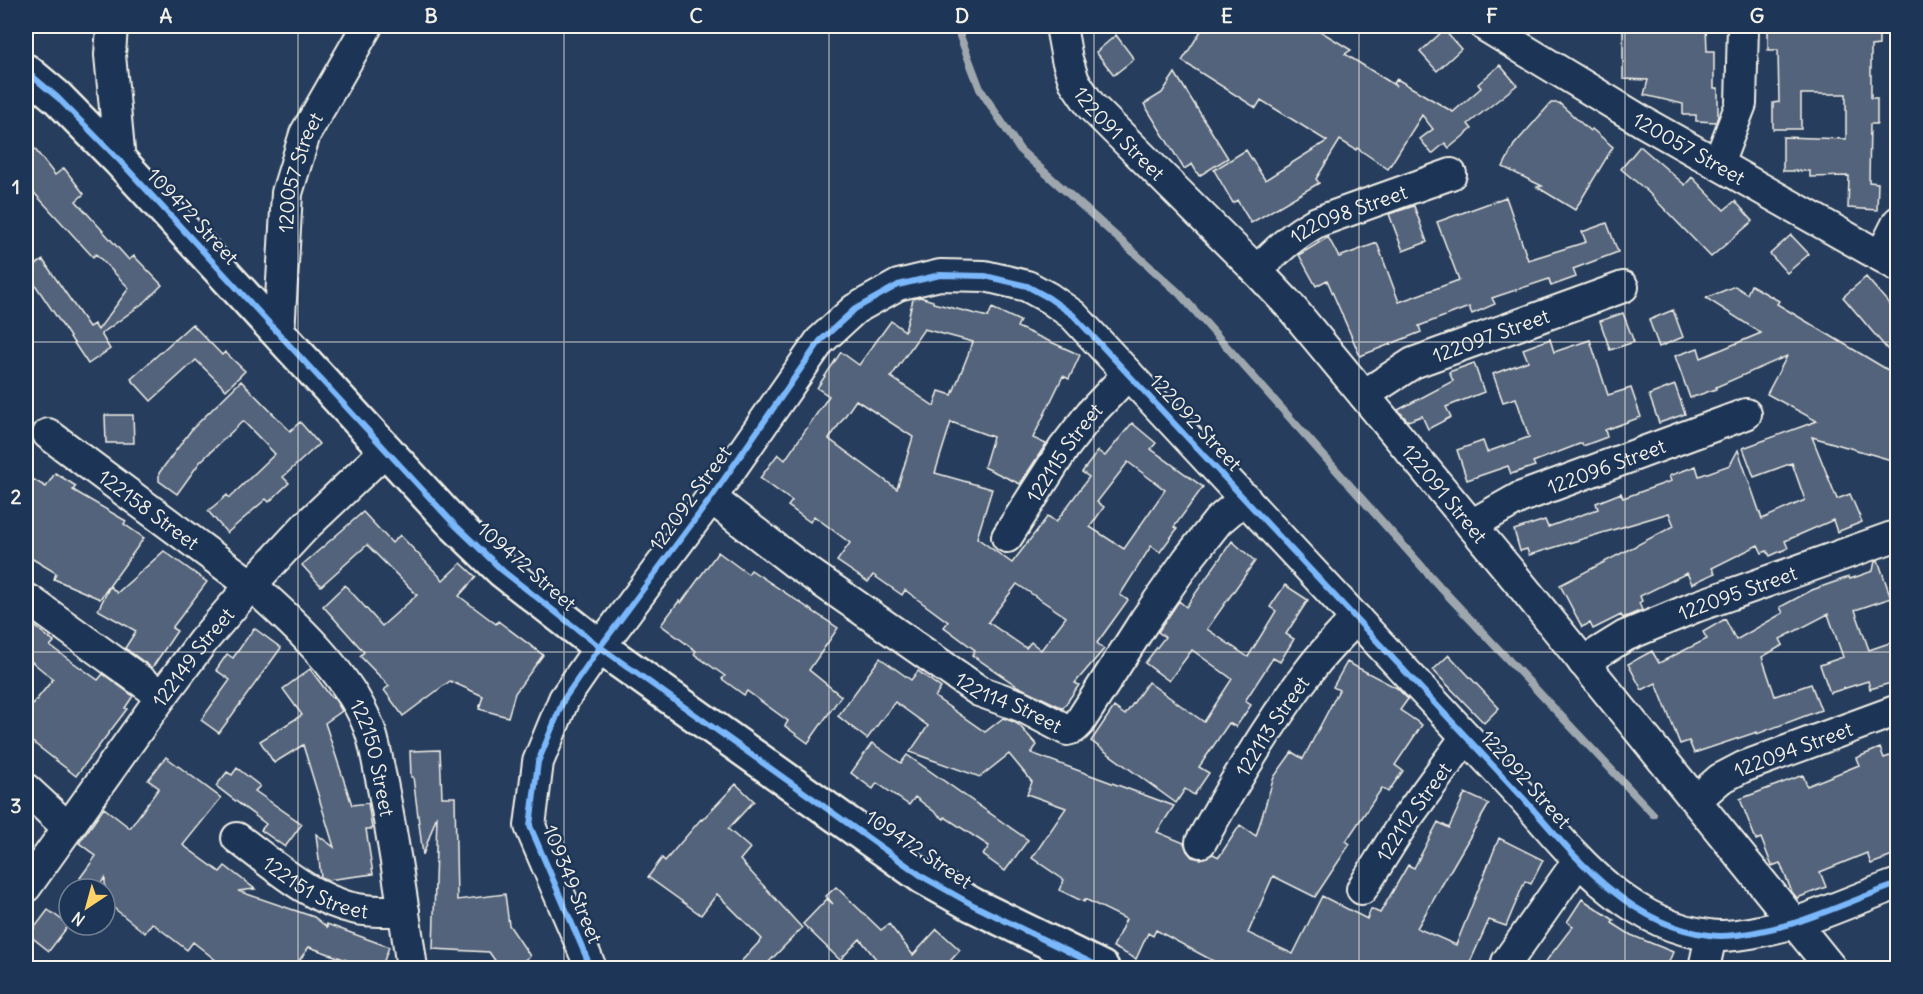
<svg xmlns="http://www.w3.org/2000/svg" width="1923" height="994" font-family="Delius,sans-serif">
  <rect width="100%" height="100%" fill="#263d5d"/>
  <filter id="ink" filterUnits="userSpaceOnUse"><feTurbulence type="fractalNoise" baseFrequency=".0167" numOctaves="2"/><feDisplacementMap in="SourceGraphic" scale="12" xChannelSelector="R" yChannelSelector="G"/><feConvolveMatrix kernelMatrix="1 2 1 2 8 2 1 2 1" color-interpolation-filters="sRGB"/></filter>
  <g filter="url(#ink)">
    <g fill="none" stroke-linecap="round" stroke-linejoin="round">
      <path stroke="#9fa7ae" stroke-width="8" d="M960 26V36L980 89 1020 150 1179 293 1441 588 1653 814"/>
    </g>
    <path fill="#52647b" stroke="#f4f1e8" stroke-width="1.5" fill-rule="evenodd" d="M1204 26H1312L1351 50 1345 54 1396 86 1394 83 1397 79 1453 112 1481 88 1478 84 1500 65 1517 85 1468 124 1472 129 1449 148 1445 143 1432 154 1420 139 1433 129 1422 115 1388 169 1357 148 1356 150 1340 140 1316 179 1319 183 1251 223 1237 200 1233 203 1214 170 1246 150 1265 180 1327 141 1261 100 1256 108 1182 61Z
      M1623 26H1706L1707 51H1714V88H1718V116L1716 122 1696 121V115H1683V104L1644 95 1648 80 1623 79Z
      M1768 26H1879V45L1871 46V98H1877V124H1870L1869 182 1878 183 1877 210 1848 208 1849 176 1810 177V171H1783V137L1846 139V94H1801V129H1773V103L1779 102 1778 50H1768Z
      M1444 30 1461 49 1437 71 1420 52Z
      M1116 35 1134 59 1114 75 1096 52Z
      M1175 73 1228 158 1199 176 1192 164 1184 169 1144 104 1162 93Z
      M1551 103H1559L1590 131 1592 129 1613 147 1575 210 1537 187 1542 186 1503 167 1514 145Z
      M26 138 55 175 64 168 84 194 76 201 129 260 134 256 162 285 146 301 101 334 110 349 88 364 26 271 43 260 89 327 94 324 98 330 129 288 96 254 93 257 26 184Z
      M1640 146 1685 185 1692 177 1724 210 1735 201 1753 221 1711 257 1647 191 1621 169Z
      M1506 197 1528 260 1586 242 1582 232 1607 223 1618 252 1573 269 1576 277 1551 286 1549 279 1492 298 1495 304 1472 314 1469 307 1419 326 1421 332 1360 356 1327 280 1316 286 1299 255 1328 237 1339 257 1377 243 1399 302 1459 280 1437 222Z
      M1414 206 1427 242 1403 251 1389 214Z
      M1791 235 1809 254 1787 273 1770 254Z
      M1866 277 1898 314V362L1843 297Z
      M1751 285 1779 301 1777 304 1898 376V462L1812 437 1837 499 1850 494 1862 522 1837 532 1833 520 1785 541 1788 548 1770 556 1767 551 1762 553 1758 545 1712 568 1715 573 1692 584 1687 573 1640 596 1642 601 1639 603 1642 610 1623 618 1621 615 1593 629 1590 623 1582 627 1560 585 1674 526 1669 513 1529 555 1527 549 1520 551 1514 530 1545 520 1548 527 1598 509 1596 503 1621 493 1623 498 1671 481 1669 476 1696 466 1699 476 1730 465 1738 450 1762 519 1805 500 1792 463 1754 477 1743 448 1817 421 1767 394 1787 356 1716 387V389L1690 398 1675 356 1698 348 1701 358 1761 333 1706 298 1735 286 1747 294Z
      M920 297 933 301V303L988 317 992 308 1020 321 1017 327 1080 355 1069 379 1063 376 1033 438 1046 444 1020 484 984 467 993 437 951 422 935 473 992 489 977 538 1012 563 1048 516 1056 522 1089 477 1082 472 1098 451 1105 456 1132 423 1156 443 1151 449 1203 487 1174 527 1177 529 1160 552 1151 546 1120 595 1128 600 1097 643 1104 649 1075 683 1079 685 1063 708 1017 686 972 655 975 650 944 627 948 622 905 590 902 595 873 575 868 582 837 561 850 543 814 516 810 522 788 506 792 501 760 478 778 454 785 460 829 396 817 388 841 352 859 365 891 321 905 331 913 299ZM924 329 973 342 952 395 939 391 934 406 891 377ZM856 400 913 437 897 489 829 439ZM1128 462 1165 490 1124 549 1090 527 1104 507 1097 502ZM1017 584 1066 617 1041 650 1031 642 1026 648 988 622Z
      M1673 310 1683 337 1659 347 1649 320Z
      M1623 313 1634 342 1610 350 1600 321Z
      M192 324 222 355 225 352 245 371 226 390 196 360 151 401 131 379Z
      M1550 339 1554 352 1590 340 1608 395 1631 388 1641 417 1605 430 1607 437 1583 446 1582 443 1533 462 1535 466 1511 474 1508 466 1467 480 1457 450 1483 441 1487 452 1529 437 1516 398 1503 402 1493 374 1528 361 1523 349Z
      M1474 363 1484 392 1446 407 1451 417 1428 429 1422 416 1408 421 1398 410 1453 381 1449 372Z
      M241 381 290 431 300 422 319 444 283 477 289 483 269 502 266 499 227 533 208 511 227 495 229 498 275 454 243 421 200 462 177 494 159 481V473L192 429Z
      M1675 385 1685 414 1659 423 1649 395Z
      M105 415H133L134 443H106Z
      M55 473 76 486 73 490 126 521 124 524 144 538 100 599 54 579 56 573 26 555V475L46 487Z
      M363 512 392 543 400 535 443 580 461 563 476 577 459 596 496 624 498 621 543 655 515 693 508 717 479 709 483 696 450 681 403 716 384 690 389 686 360 656 364 652 323 606 345 585 382 626 417 595 367 545 321 586 302 565Z
      M1232 541 1255 561 1207 629 1248 657 1276 611 1270 607 1285 585 1308 600 1286 634 1294 639 1280 662 1273 658 1245 701 1251 705 1236 727 1229 723 1199 767 1209 773 1194 795 1185 789 1176 803 1091 741 1114 707 1125 715 1148 682 1204 722 1232 679 1192 650 1169 681 1145 663 1165 637 1158 632 1179 601 1186 607Z
      M164 551 207 582 172 628 177 631 152 668 125 648 136 631 98 610 110 586 117 593Z
      M718 552 748 574 751 570 838 628 809 670 841 696 808 743 785 726 788 721 747 691 744 695 722 679 725 676 694 654 696 651 661 625 679 601 681 603Z
      M1878 560 1891 598 1855 610 1869 650 1898 640V681L1870 689 1868 681 1830 693 1820 665 1843 657 1828 614 1780 639 1783 645 1762 657 1775 696 1811 684 1821 710 1757 734V732L1694 753 1689 741 1680 744 1656 683 1642 690 1628 664 1652 651 1659 663 1707 639 1703 632 1725 619 1736 640 1783 613 1780 607 1812 590 1849 577 1850 579 1873 571 1875 561Z
      M26 619 54 642 50 646 98 680 103 674 133 696 125 708 127 709 76 776 26 737V713L53 679 26 657Z
      M254 628 281 648 219 733 201 720 230 680 216 670 227 654 233 658Z
      M1449 655 1499 708 1484 723 1433 670Z
      M880 658 911 680 918 671 941 688 935 697 985 732 1003 718 1014 722 1019 725 1037 745 1031 753 1174 806 1157 832 1184 843 1187 851 1192 857 1201 859 1213 854 1219 857 1240 825 1256 836 1274 777 1292 752 1303 759 1339 690 1333 687 1347 662 1397 688 1408 699 1400 710 1422 725 1395 765 1403 771 1388 792 1382 788 1346 841 1350 844 1315 897 1273 876 1248 933 1293 954 1322 896 1367 919 1371 909 1380 913 1408 865 1414 868 1438 822 1449 828 1465 793 1489 804 1417 928 1456 945 1499 838 1543 860 1531 884 1525 881 1506 926 1489 920 1467 969H1228L1156 930 1153 936 1148 933 1136 959 1113 947 1126 919 1085 899 1084 902 1059 890 1064 880 1032 858 1066 808 1027 794 1032 782 1009 754 980 777 910 752 928 726 895 702 867 739 838 716Z
      M310 669 331 697 333 696 342 711 325 723 352 805 368 803 372 829H366L373 874 327 880 321 877 316 834 334 847 303 745 274 763 260 741 302 715 283 689Z
      M872 743 901 763 907 755 1028 840 1005 871 983 855 989 846 945 817 944 819 915 797 909 805 877 783 873 789 851 773Z
      M1880 748 1884 758 1898 753V854L1871 864 1867 853 1820 872 1826 887 1797 898 1792 892 1780 863 1772 866 1761 838 1756 840 1740 799 1803 775 1807 786 1859 765 1856 758Z
      M440 750 442 797H455L457 900 505 894 509 925 530 956 512 969H501L489 952 433 949 437 815 423 855 413 777H411L410 751Z
      M166 757 221 798 183 845 220 872 225 866 255 889 238 891 314 917 327 927V924L389 947 381 969H353L355 963 309 947 293 969H227L193 942 187 950 152 923 145 933 105 901V878L96 889H93L80 878 96 856 79 843 104 808 130 828 159 788 148 780Z
      M237 768 260 786 255 791 302 824 285 847 261 830 266 824 216 786 227 772 232 775Z
      M736 784 754 801 728 829 750 848 740 860 802 928 762 969H734L762 939 717 894 701 915 648 877 662 858 665 861 701 819 702 820Z
      M836 887 881 930 889 924 913 955 937 929 960 950 943 969H884L860 939 840 960 803 924 827 899 833 904 826 896Z
      M1582 899 1614 920 1612 923 1631 935 1673 952 1666 969H1540L1573 926 1567 922Z
      M48 910 69 925 49 951 29 935Z"/>
    <g fill="none" stroke-linecap="round" stroke-linejoin="round">
      <g stroke="#f4f1e8" stroke-width="34">
        <g id="minor">
          <path d="M112 26 110 55 120 161"/>
          <path id="s1" d="M1061 26 1067 59 1074 81 1091 106 1257 271 1290 306 1522 586 1831 968"/>
          <path id="s2" d="M1485 26 1645 123 1898 266"/>
          <path d="M1718 164 1741 104 1743 26"/>
          <path d="M1881 256 1898 222"/>
          <path id="s3" d="M1257 271C1276 251 1293 235 1317 222L1451 174"/>
          <path id="s4" d="M279 334 287 193 305 134 367 26"/>
          <path id="s5" d="M1364 395 1413 363 1623 287"/>
          <path id="s6" d="M48 434 251 585C293 622 347 672 368 725 375 741 377 761 381 778 394 841 403 905 412 968"/>
          <path id="s7" d="M711 498 795 563 979 691 1021 706 1067 730 1074 728 1079 723 1145 620 1188 559 1218 521 1245 498"/>
          <path id="s8" d="M1471 525 1519 498 1746 414"/>
          <path id="s9" d="M1007 537 1064 448 1090 414 1128 374"/>
          <path d="M29 600 162 696"/>
          <path id="s10" d="M1583 662 1625 636 1695 607 1898 535"/>
          <path d="M26 789 67 827"/>
          <path id="s11" d="M1696 800 1720 779 1743 767 1898 710"/>
          <path id="s12" d="M237 838C274 865 311 900 357 909 372 912 389 911 404 911"/>
          <path id="s13" d="M1201 842C1234 782 1271 720 1313 666 1326 649 1342 634 1356 618"/>
          <path id="s14" d="M26 887 162 696 203 641 251 585 306 526 387 449"/>
          <path id="s15" d="M1362 889 1404 822 1466 737"/>
          <path d="M1507 962 1578 861"/>
          <path d="M591 968 530 826 538 762 564 699 600 647 711 498 820 341 855 309 898 285 940 275 985 276 1027 286 1049 298 1073 315 1525 800C1575 857 1628 925 1709 935 1731 939 1773 929 1794 923 1829 912 1863 896 1898 884"/>
          <path d="M1704 968 1711 936"/>
        </g>
      </g>
      <g stroke="#f4f1e8" stroke-width="38">
        <path id="tertiary" d="M26 71 57 97 120 161 453 523 503 571 600 647 923 877 973 905 1102 968"/>
      </g>
      <use href="#minor" stroke="#1d3557" stroke-width="30"/>
      <use href="#tertiary" stroke="#1d3557" stroke-width="33"/>
      <g stroke="#1d3557" stroke-width="10">
        <path id="cycleway" d="M26 71 57 97 120 161 453 523 503 571 600 647 923 877 973 905 1102 968
          M591 968 530 826 538 762 564 699 600 647 711 498 820 341 855 309 898 285 940 275 985 276 1027 286 1049 298 1073 315 1525 800C1575 857 1628 925 1709 935 1731 939 1773 929 1794 923 1829 912 1863 896 1898 884"/>
      </g>
      <use href="#cycleway" stroke="#7ab7fb" stroke-width="6"/>
    </g>
  </g>
  <path fill="none" stroke="#f4f1e8" stroke-width="1.5" stroke-opacity="0.55" d="M298 26V968M564 26V968M829 26V968M1094 26V968M1359 26V968M1625 26V968M26 342H1898M26 652H1898"/>
  <g text-anchor="middle" dominant-baseline="central" stroke-width="5" stroke-linejoin="round" paint-order="stroke">
    <g font-size="20" fill="#f4f1e8" stroke="#1d3557">
      <text stroke="none"><textPath href="#s1" startOffset="126">122091 Street</textPath></text>
      <text stroke="none"><textPath href="#s2" startOffset="238">120057 Street</textPath></text>
      <text stroke="none"><textPath href="#s4" startOffset="164">120057 Street</textPath></text>
      <text stroke="none"><textPath href="#s3" startOffset="110">122098 Street</textPath></text>
      <text transform="translate(193 216) rotate(47)">109472 Street</text>
      <text stroke="none"><textPath href="#s5" startOffset="141">122097 Street</textPath></text>
      <text transform="translate(1196 422) rotate(47)">122092 Street</text>
      <text stroke="none"><textPath href="#s9" startOffset="102">122115 Street</textPath></text>
      <text stroke="none"><textPath href="#s8" startOffset="148">122096 Street</textPath></text>
      <text stroke="none"><textPath href="#s1" startOffset="612">122091 Street</textPath></text>
      <text transform="translate(690 498) rotate(-54)">122092 Street</text>
      <text stroke="none"><textPath href="#s6" startOffset="126">122158 Street</textPath></text>
      <text transform="translate(527 566) rotate(41)">109472 Street</text>
      <text stroke="none"><textPath href="#s10" startOffset="170">122095 Street</textPath></text>
      <text stroke="none"><textPath href="#s14" startOffset="284">122149 Street</textPath></text>
      <text stroke="none"><textPath href="#s7" startOffset="362">122114 Street</textPath></text>
      <text stroke="none"><textPath href="#s13" startOffset="136">122113 Street</textPath></text>
      <text stroke="none"><textPath href="#s11" startOffset="111">122094 Street</textPath></text>
      <text stroke="none"><textPath href="#s6" startOffset="470">122150 Street</textPath></text>
      <text transform="translate(1526 779) rotate(48)">122092 Street</text>
      <text stroke="none"><textPath href="#s15" startOffset="93">122112 Street</textPath></text>
      <text transform="translate(919 849) rotate(34)">109472 Street</text>
      <text stroke="none"><textPath href="#s12" startOffset="94">122151 Street</textPath></text>
      <text transform="translate(573 884) rotate(68)">109349 Street</text>
    </g>
  </g>
  <rect width="1923" height="994" fill="none" stroke="#1d3557" stroke-width="66"/>
  <g transform="translate(87 907) rotate(216)"><circle r="28" fill="#1d3557" stroke="#738091" stroke-width="1.5"/>
  <path d="M0-4.5L10 22L0 15L-10 22Z" fill="#ffd166"/>
  <text y="-9" font-size="16" font-weight="bold" text-anchor="middle" fill="#f4f1e8">N</text>
  </g>
  <rect x="33" y="33" width="1857" height="928" fill="none" stroke="#f4f1e8" stroke-width="2"/>
  <g font-size="20" text-anchor="middle" font-weight="bold" fill="#f4f1e8">
    <text x="166" y="23">A</text>
    <text x="431" y="23">B</text>
    <text x="696" y="23">C</text>
    <text x="962" y="23">D</text>
    <text x="1227" y="23">E</text>
    <text x="1492" y="23">F</text>
    <text x="1757" y="23">G</text>
    <text x="16" y="194">1</text>
    <text x="16" y="504">2</text>
    <text x="16" y="813">3</text>
  </g>
</svg>
